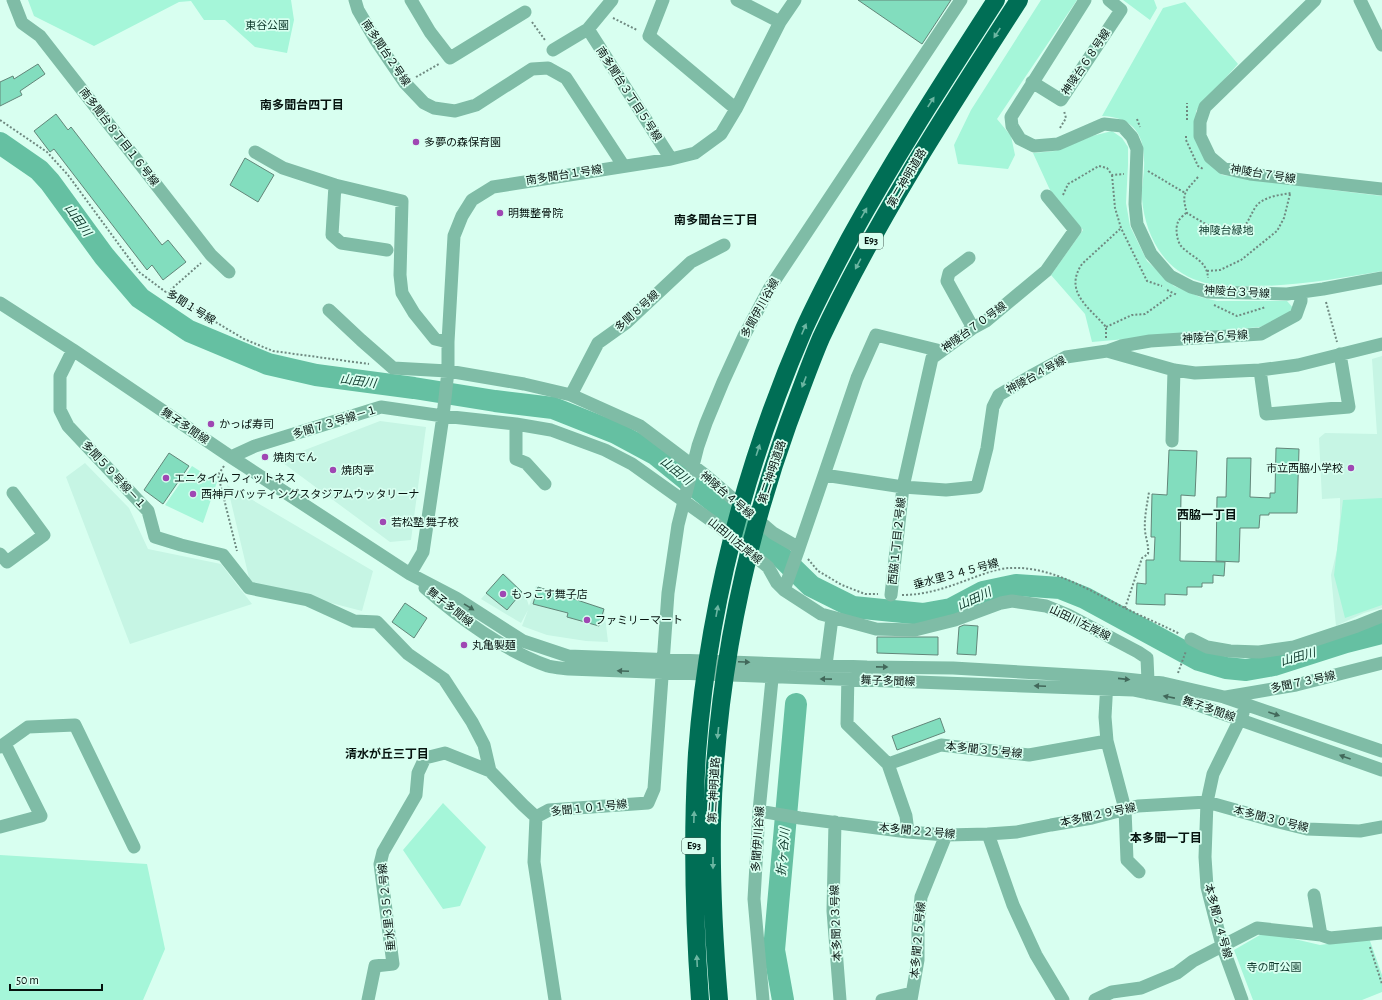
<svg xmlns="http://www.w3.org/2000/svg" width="1382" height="1000" font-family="'Alegreya Sans','Noto Sans JP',sans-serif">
  <rect width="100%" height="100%" fill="#d8fff0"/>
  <path fill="#c6f5e4" d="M1382 356V608L1364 613 1336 626 1331 575 1337 550 1340 517V498L1322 499 1319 438 1325 433 1377 434 1372 359Z
    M380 421 426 427 411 540 390 542 279 460Z
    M85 463 129 508 148 549 221 564 252 604 130 644 66 477Z
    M227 485 373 571 362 611 250 582Z
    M504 573 525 594 529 606 536 586 604 608 608 642 586 641 547 635 522 626 528 610 521 623 481 599Z"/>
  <path fill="#a5f6d9" d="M28 0H291L294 20 287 53 255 47 225 20H204L191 1 179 2 94 46 34 16Z
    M1041 0H1077L997 119 1011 136 1015 155 1008 169 958 164 954 145 971 110Z
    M1123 0H1154L1157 8 1150 20Z
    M1185 2 1238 64 1196 111 1195 139 1205 158 1222 175 1332 190 1382 196V271C1336 279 1291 287 1244 286 1229 286 1213 286 1199 281 1163 270 1145 234 1142 199 1141 186 1145 173 1144 160 1144 131 1130 117 1102 116L1163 8Z
    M1112 131 1122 138 1128 147V165L1126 203 1130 226 1147 261 1174 286 1200 297 1217 301H1287L1294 309 1274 321 1260 327 1092 342 1085 314 1051 275 1083 230 1050 190 1033 153 1055 151 1092 136Z
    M192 466 217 482 203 523 165 505Z
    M1382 498V605L1345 618 1334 575 1343 500Z
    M443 803 486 847 460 906 443 909 403 850Z
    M0 855 147 864 165 949 143 1000H0Z
    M1265 932 1320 945 1369 938 1382 975V992L1362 1000H1253L1234 950Z"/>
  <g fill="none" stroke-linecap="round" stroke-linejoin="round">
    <path stroke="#65c0a2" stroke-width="22" d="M0 143 39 170 50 182 104 256 140 298 189 331 268 364 316 375 414 388 495 401 553 408 616 433 655 454 776 552 811 586 853 607 923 614 951 609 983 592 1016 585 1060 588 1085 598 1199 660 1226 668 1246 670 1274 665 1346 642 1382 633
      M783 1000 774 950 796 704"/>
  </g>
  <path fill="#82ddbe" stroke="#628679" d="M858 0H951L922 44Z
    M38 64 45 74 20 91 22 95 0 106V82L13 76 14 79Z
    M56 114 68 130 71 127 162 245 168 240 186 262 163 280 152 265 147 270 54 149 50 152 34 131Z
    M245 158 274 175 258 202 230 185Z
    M1276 448 1299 449 1297 513H1269V515H1260L1259 528H1240L1239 562 1216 561 1217 497H1226L1227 458H1251L1250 497 1270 498V493H1275Z
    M1169 450 1197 451 1195 496 1181 495 1180 561 1225 562 1224 576 1213 575V583H1202V587H1187V595L1165 594V605L1136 604 1137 583 1146 584V560H1154L1155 537H1151L1152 494 1167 495Z
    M169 453 189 466 163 504 144 490Z
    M503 574 522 592 507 610 486 593Z
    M538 587 604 609 599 626 567 617 568 613 533 604Z
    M405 603 427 618 414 638 392 622Z
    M964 625 978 626 976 655 957 654 959 627Z
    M877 637H938V655L877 653Z
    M940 718 945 732 897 750 892 736Z"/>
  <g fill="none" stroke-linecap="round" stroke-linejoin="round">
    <path stroke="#6f8980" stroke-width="2" stroke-dasharray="2 2" stroke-linecap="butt" d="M613 18 637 30
      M532 22 545 40
      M416 77 439 64
      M1137 119 1140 127
      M0 120 47 152 68 175 139 272 167 293 244 339 273 351 369 364
      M1187 120V103
      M1060 128 1066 118 1064 111
      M1186 136V140L1198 166 1203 169
      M1148 171 1185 193
      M1112 175 1115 208 1121 228 1147 281 1162 286
      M1198 177C1185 192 1181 193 1187 213 1199 220 1218 233 1232 233 1247 233 1250 212 1258 204 1267 196 1280 195 1291 193
      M1063 195 1068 184 1099 166 1107 168 1112 175 1124 174
      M1186 213C1184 215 1179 219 1178 222 1175 228 1177 241 1181 246 1192 258 1207 260 1208 278
      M1207 271 1220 270 1241 260 1277 231 1284 218 1290 194
      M1167 290 1177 295
      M167 293 201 263
      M1326 302 1337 342
      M1214 305 1237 316 1266 307
      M1106 327 1132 315 1145 314 1173 294
      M1106 338V327C1090 308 1063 292 1082 264L1120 229
      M224 466 218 475 237 551
      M808 559 818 571 842 585 865 594H878
      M902 595C925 595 946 588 967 580 981 575 997 568 1011 568 1052 566 1090 591 1125 608 1143 617 1162 625 1180 634
      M1125 608 1142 558 1148 554C1149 546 1146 539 1145 531 1144 518 1147 505 1149 492
      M1178 673 1186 651
      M1370 947 1382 984"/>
    <path stroke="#7fbca6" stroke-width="13" d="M13 0 22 23 40 36 211 255 229 272
      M355 0 358 10 375 39 405 83 424 103 434 108 455 111 476 105 532 69 548 68 566 78 623 165
      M411 0 430 32 450 58 525 12
      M663 0 649 36 736 109
      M737 0 780 22
      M1085 0 1011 117 1012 126 1020 139 1034 146 1058 144 1104 124 1122 126 1132 137 1137 149 1135 204 1137 224 1151 254 1170 276 1191 287 1208 292 1287 294 1323 289 1382 278
      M1315 0 1205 107 1200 122V136L1210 157 1223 168 1250 174 1382 189
      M1360 0 1382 45
      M588 29 671 159
      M553 50 588 29 612 0
      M1032 82 1061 100 1121 10 1109 0
      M255 152 283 168 335 185 402 201 400 275 402 293 414 313 435 339 448 342
      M335 185 332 235 341 243 387 250
      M969 258 949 273 947 281 973 328
      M0 303 73 350 231 457 410 574 456 598 523 641 568 656 867 667 953 668 1107 677 1163 683 1224 697 1382 751
      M329 310 361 340 393 368 448 371 524 384 571 395 640 426 705 475 773 533 799 548 824 475 903 487 946 490 977 487 987 448 993 407 999 395 1031 376 1066 357 1107 351 1174 370 1195 373 1260 370 1298 365 1382 344
      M73 350 60 376V410L68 426 148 511 155 537 181 545 223 555 249 588 308 600 354 621 377 622 408 654 444 679 472 722 484 745 490 771 523 805 536 817
      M1107 351 1121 346 1150 341 1261 334 1296 315 1301 301V292
      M1260 370 1266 414 1349 407 1340 354
      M571 395 598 343 626 323 691 262 724 245
      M516 424V459L526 463 545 484
      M1172 441 1174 370
      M231 457 255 446 381 407 443 416 516 424 551 430 605 450 632 464 716 524 768 567 777 583 784 590 821 614 876 629 915 630 955 620 1001 603 1012 601 1046 606 1068 615 1138 652 1147 658 1148 681 1147 693
      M824 475 857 378 876 335 941 351
      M0 554 7 562 44 535 13 493
      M410 574 423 552 443 416 448 371V342L454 236 462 216 472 200 493 187 671 159 695 153 721 134 736 109 780 22 795 0
      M425 588C459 618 505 651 548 666 555 668 562 668 569 669L1133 690 1187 701 1382 770
      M784 590 799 548
      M891 595 903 487 932 358 973 328 986 321 1046 271 1075 230 1047 196
      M1191 639 1207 647 1230 651 1259 652 1294 647 1357 626 1382 616
      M826 665 832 618
      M848 672 847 724 888 764 906 816 908 832
      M1107 681 1105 717 1107 741 1125 809 1127 860 1139 872
      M1226 697 1296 685 1382 663
      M0 747 28 727 75 725 134 847
      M888 764 941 745 1029 755 1107 741
      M759 811 800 818 908 832 946 835 988 834 1013 905 1036 955 1063 1000
      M835 822 833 911 840 1000
      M0 827 41 816 5 744
      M988 834 1017 832 1051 825 1092 818 1138 806 1207 802 1271 820 1307 829 1360 831 1382 827
      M1314 895 1321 935
      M368 1000 375 966 393 964 380 864 383 852 416 795 418 773 425 758 445 753 490 771
      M555 1000 534 862 536 817 549 810 648 803 654 789 668 593 678 525 698 446 706 423 723 382 744 336 769 289 961 0
      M763 1000 754 899 759 811 773 669
      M882 1000 912 993
      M911 1000 918 960V930L921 897 946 835
      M1095 1000 1112 992 1141 988 1177 973 1193 961 1257 928 1321 935 1330 938 1382 933
      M1242 1000 1222 945 1207 887 1205 857 1207 802 1213 774 1243 713"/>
    <path stroke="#006e55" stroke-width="18" d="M700 1000C694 918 692 835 697 753 708 608 746 463 804 329 818 298 834 268 850 238 895 156 946 78 996 0
      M719 1000C714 941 711 882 712 823 716 687 742 552 788 424 799 395 809 366 821 338 876 220 948 110 1019 0"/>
  </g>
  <defs><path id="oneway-solid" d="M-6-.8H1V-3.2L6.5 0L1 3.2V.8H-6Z"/></defs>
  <g fill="#6cb6a2">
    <use href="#oneway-solid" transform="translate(997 33) rotate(123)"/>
    <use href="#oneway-solid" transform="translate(931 102) rotate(-57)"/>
    <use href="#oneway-solid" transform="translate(864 213) rotate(-60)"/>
    <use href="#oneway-solid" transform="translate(858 264) rotate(118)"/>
    <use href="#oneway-solid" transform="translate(804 329) rotate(-67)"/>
    <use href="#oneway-solid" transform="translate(804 382) rotate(111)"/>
    <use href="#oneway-solid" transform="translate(758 450) rotate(-72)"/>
    <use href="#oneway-solid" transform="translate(717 611) rotate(-80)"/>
    <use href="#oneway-solid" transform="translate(718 733) rotate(96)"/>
    <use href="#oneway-solid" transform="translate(694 817) rotate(-88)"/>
    <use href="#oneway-solid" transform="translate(713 863) rotate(90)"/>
    <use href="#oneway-solid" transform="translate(697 961) rotate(-93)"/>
  </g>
  <g fill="#42685a">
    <use href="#oneway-solid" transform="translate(469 607) rotate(32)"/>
    <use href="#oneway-solid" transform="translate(744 662) rotate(2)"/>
    <use href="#oneway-solid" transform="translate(882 667) rotate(1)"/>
    <use href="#oneway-solid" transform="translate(623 671) rotate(-177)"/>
    <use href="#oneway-solid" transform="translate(826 679) rotate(-179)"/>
    <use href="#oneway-solid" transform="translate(1124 679) rotate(6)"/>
    <use href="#oneway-solid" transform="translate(1040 686) rotate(-178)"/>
    <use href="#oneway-solid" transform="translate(1169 697) rotate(-169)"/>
    <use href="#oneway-solid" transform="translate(1274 714) rotate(19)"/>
    <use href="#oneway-solid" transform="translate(1345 757) rotate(-160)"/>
  </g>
  <g fill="#9f47b3" stroke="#d8fff0" stroke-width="1.5">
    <circle cx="416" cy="142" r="4"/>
    <circle cx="500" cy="213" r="4"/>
    <circle cx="211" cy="424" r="4"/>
    <circle cx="265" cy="457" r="4"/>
    <circle cx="1351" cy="468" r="4"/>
    <circle cx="333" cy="470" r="4"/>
    <circle cx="166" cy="478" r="4"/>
    <circle cx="193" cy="494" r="4"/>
    <circle cx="383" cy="522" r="4"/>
    <circle cx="503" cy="594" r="4"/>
    <circle cx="587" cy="620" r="4"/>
    <circle cx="464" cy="645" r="4"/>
  </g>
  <g text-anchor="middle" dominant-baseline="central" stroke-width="3.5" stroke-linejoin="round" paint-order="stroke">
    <g fill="#d8fff0" stroke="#455a52" stroke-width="1">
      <rect x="859" y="233" width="24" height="16" rx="3"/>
      <rect x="682" y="838" width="24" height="16" rx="3"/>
    </g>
    <g font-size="10" font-weight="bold" fill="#06130f">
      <text x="871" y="241">E93</text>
      <text x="694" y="846">E93</text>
    </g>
    <g font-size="11" fill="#0e392c" stroke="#d8fff0">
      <text x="267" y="25">東谷公園</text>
      <text x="1226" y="230">神陵台緑地</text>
      <text x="1274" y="967">寺の町公園</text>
    </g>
    <g font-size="11" fill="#06130f" stroke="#d8fff0">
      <text transform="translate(386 53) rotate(56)">南多聞台２号線</text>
      <text transform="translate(1086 62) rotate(-56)">神陵台６８号線</text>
      <text transform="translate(629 94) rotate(57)">南多聞台３丁目５号線</text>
      <text transform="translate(119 137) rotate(52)">南多聞台８丁目１６号線</text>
      <text transform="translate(1263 174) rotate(9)">神陵台７号線</text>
      <text transform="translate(564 175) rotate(-9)">南多聞台１号線</text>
      <text transform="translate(907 178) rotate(-60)">第二神明道路</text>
      <text transform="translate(1237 292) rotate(3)">神陵台３号線</text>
      <text transform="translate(191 307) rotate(32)">多聞１号線</text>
      <text transform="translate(760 308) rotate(-61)">多聞伊川谷線</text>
      <text transform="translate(637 311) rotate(-42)">多聞８号線</text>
      <text transform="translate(974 327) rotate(-36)">神陵台７０号線</text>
      <text transform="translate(1215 337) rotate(-4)">神陵台６号線</text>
      <text transform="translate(1036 375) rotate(-29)">神陵台４号線</text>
      <text transform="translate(335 422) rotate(-17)">多聞７３号線－１</text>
      <text transform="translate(185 426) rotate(34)">舞子多聞線</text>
      <text transform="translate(772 472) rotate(-72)">第二神明道路</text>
      <text transform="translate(114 475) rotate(47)">多聞５９号線－１</text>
      <text transform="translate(727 495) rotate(40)">神陵台４号線</text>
      <text transform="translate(735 541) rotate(39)">山田川左岸線</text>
      <text transform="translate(897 541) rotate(-84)">西脇１丁目２号線</text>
      <text transform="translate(956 574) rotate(-15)">垂水里３４５号線</text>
      <text transform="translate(450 607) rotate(38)">舞子多聞線</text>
      <text transform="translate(1080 623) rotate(26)">山田川左岸線</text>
      <text transform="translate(888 681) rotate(2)">舞子多聞線</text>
      <text transform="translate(1303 682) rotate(-12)">多聞７３号線</text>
      <text transform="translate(1209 709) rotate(19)">舞子多聞線</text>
      <text transform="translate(984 750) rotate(6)">本多聞３５号線</text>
      <text transform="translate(714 790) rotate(-87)">第二神明道路</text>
      <text transform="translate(589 808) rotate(-6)">多聞１０１号線</text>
      <text transform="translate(1098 815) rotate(-12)">本多聞２９号線</text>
      <text transform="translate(1271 819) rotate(14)">本多聞３０号線</text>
      <text transform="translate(917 831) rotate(5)">本多聞２２号線</text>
      <text transform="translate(758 839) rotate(-86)">多聞伊川谷線</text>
      <text transform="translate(387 907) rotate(-96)">垂水里３５２号線</text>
      <text transform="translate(1218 921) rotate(75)">本多聞２４号線</text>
      <text transform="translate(836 923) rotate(-92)">本多聞２３号線</text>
      <text transform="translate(918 940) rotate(-85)">本多聞２５号線</text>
    </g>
    <g font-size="11" fill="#06130f" stroke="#d8fff0" text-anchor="start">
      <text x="424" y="142">多夢の森保育園</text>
      <text x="508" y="213">明舞整骨院</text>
      <text x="219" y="424">かっぱ寿司</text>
      <text x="273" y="457">焼肉でん</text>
      <text x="1343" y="468" text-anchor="end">市立西脇小学校</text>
      <text x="341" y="470">焼肉亭</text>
      <text x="174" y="478">エニタイム フィットネス</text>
      <text x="201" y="494">西神戸バッティングスタジアムウッタリーナ</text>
      <text x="391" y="522">若松塾 舞子校</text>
      <text x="511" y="594">もっこす舞子店</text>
      <text x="595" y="620">ファミリーマート</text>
      <text x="472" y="645">丸亀製麺</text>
    </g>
    <g font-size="12" font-weight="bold" fill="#06130f" stroke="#d8fff0">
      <text x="302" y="105">南多聞台四丁目</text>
      <text x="716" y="220">南多聞台三丁目</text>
      <text x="1207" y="515">西脇一丁目</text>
      <text x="387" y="754">清水が丘三丁目</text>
      <text x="1166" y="838">本多聞一丁目</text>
    </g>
    <g font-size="12" font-style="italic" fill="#0d382b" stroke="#d8fff0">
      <text transform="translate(78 220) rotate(54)">山田川</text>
      <text transform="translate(358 381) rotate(8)">山田川</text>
      <text transform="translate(676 471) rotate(39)">山田川</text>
      <text transform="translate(974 599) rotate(-25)">山田川</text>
      <text transform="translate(1298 657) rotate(-16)">山田川</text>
      <text transform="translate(783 852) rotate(-85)">折ヶ谷川</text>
    </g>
  </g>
  <path d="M10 984v6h92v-6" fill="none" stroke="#06130f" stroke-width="2"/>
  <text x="16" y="984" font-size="12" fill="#06130f" stroke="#d8fff0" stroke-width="3" paint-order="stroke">50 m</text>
</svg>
